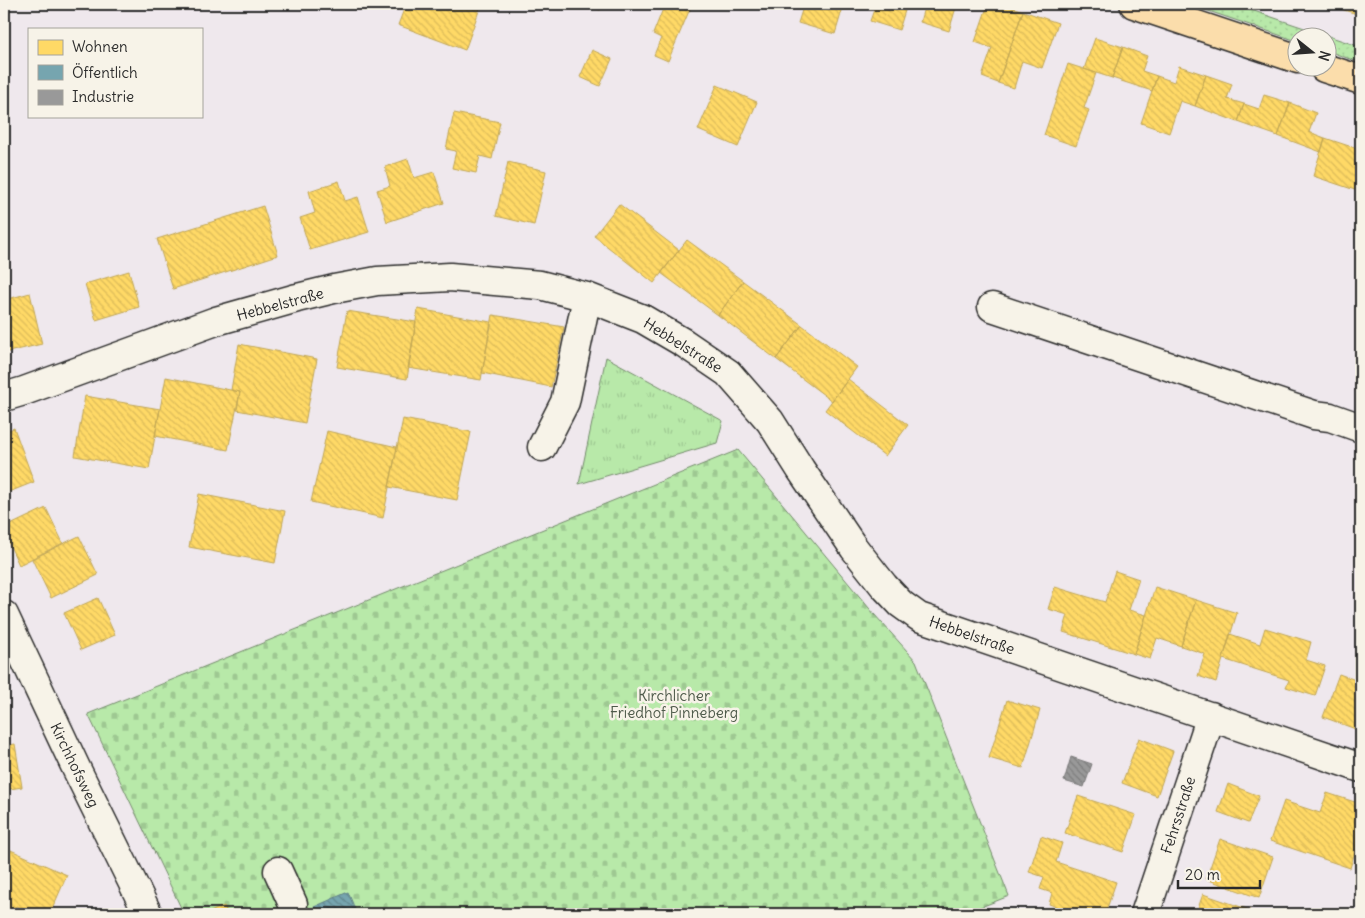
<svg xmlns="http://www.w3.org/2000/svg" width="1365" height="918" font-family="Delius,sans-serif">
  <defs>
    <pattern id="grass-dots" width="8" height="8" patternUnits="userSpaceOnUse" patternTransform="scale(1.25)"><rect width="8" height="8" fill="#b8e9a9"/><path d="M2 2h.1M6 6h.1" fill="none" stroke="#9ec892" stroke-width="1.8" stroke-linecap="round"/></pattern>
    <pattern id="cemetery-stones" width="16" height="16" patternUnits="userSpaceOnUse" patternTransform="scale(1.25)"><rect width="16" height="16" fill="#b8e9a9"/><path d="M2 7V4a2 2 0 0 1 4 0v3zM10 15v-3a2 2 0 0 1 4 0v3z" fill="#9ec892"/></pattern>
    <pattern id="park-tufts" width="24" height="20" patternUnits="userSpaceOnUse" patternTransform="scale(1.25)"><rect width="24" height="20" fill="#b8e9a9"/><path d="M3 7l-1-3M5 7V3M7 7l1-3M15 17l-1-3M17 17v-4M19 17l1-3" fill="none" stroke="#9ec892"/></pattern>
    <pattern id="homes-back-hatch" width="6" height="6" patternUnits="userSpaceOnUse" patternTransform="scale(1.25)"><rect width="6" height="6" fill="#ffd966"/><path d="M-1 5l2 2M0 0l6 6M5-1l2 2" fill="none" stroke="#dbba59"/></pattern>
    <pattern id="public-back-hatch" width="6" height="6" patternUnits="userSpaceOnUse" patternTransform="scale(1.25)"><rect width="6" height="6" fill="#76a5af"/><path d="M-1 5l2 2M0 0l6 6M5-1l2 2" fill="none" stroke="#61878f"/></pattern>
    <pattern id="industry-back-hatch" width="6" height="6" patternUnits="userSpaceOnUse" patternTransform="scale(1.25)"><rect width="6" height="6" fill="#999"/><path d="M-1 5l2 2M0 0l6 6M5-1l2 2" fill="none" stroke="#7d7d7d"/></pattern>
  </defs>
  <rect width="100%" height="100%" fill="#efe8ed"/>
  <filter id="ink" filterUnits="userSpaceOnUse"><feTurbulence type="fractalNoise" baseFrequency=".02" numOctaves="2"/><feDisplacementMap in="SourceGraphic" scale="10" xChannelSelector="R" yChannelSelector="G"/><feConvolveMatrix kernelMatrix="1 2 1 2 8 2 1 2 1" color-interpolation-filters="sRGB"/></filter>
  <g filter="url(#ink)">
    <path fill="url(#grass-dots)" stroke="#728a6a" d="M1188 4H1233L1361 47V63L1328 51V38H1298L1297 41Z"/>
    <path fill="url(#cemetery-stones)" stroke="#728a6a" d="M738 450 874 614 916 661 1009 896 963 914H184L88 714Z"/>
    <path fill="url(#park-tufts)" stroke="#728a6a" d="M606 357 723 421 717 443 579 484Z"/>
    <path fill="url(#homes-back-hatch)" stroke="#bfa554" d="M406 4H468L480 8 465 50 398 25Z
      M583 4H603L600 10Z
      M665 4H692L668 61 654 55 661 38 653 34Z
      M804 4H844L835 34 798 23Z
      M876 4H907L899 30 870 21Z
      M925 4H957L949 31 920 22Z
      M988 4H1002L1023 11 998 83 982 77 992 48 975 42Z
      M1339 4H1361L1360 15 1338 8Z
      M1023 11 1058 23 1042 68 1022 61 1014 88 998 83Z
      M1095 38 1123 47 1112 78 1084 69Z
      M1123 47 1147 56 1142 71 1157 76 1152 91 1112 78Z
      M592 50 612 59 600 86 580 77Z
      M1068 64 1096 73 1084 108 1089 110 1076 146 1044 135Z
      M1179 66 1206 75 1195 106 1180 101 1169 133 1141 123 1157 76 1174 82Z
      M1206 75 1232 84 1227 99 1244 104 1238 122 1195 106Z
      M717 85 757 102 738 147 698 130Z
      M1264 95 1290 103 1278 136 1238 122 1244 104 1259 109Z
      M1290 103 1316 113 1309 132 1325 138 1321 152 1278 136Z
      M454 113 500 122 492 159 480 156 476 173 452 168 456 151 446 149Z
      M1325 138 1361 150V170L1355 190 1313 176Z
      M408 159 414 178 434 172 444 203 387 222 377 190 390 186 385 167Z
      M508 162 546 171 534 225 496 216Z
      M1361 170V192L1355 190Z
      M339 181 345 201 358 197 369 232 310 250 300 218 315 213 309 191Z
      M619 204 679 250 654 283 594 236Z
      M263 206 278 255 173 289 157 239Z
      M1361 236V253L1356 251Z
      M687 240 743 281 718 315 661 273Z
      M129 271 139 307 96 320 85 284Z
      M743 281 802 325 776 359 718 315Z
      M30 293 42 344 4 353V300Z
      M418 309 491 322 481 380 408 368Z
      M347 311 416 322 407 379 337 367Z
      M493 315 564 327 551 387 482 373Z
      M802 325 857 367 832 401 776 359Z
      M239 344 317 359 305 423 237 410 240 392 231 390Z
      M166 377 240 392 228 450 155 436Z
      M848 379 908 425 885 456 825 410Z
      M85 396 160 409 149 469 75 456Z
      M403 419 471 432 457 500 389 487Z
      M14 428 34 482 4 494V432Z
      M327 431 397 447 383 518 311 502Z
      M199 494 285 511 275 563 189 547Z
      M46 508 63 543 19 565 4 533V528Z
      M79 536 98 575 51 598 32 559Z
      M1115 571 1139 579 1129 610 1146 615 1134 654 1063 632 1068 615 1048 609 1055 587 1105 602Z
      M1155 587 1196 600 1181 646 1157 638 1150 659 1134 654Z
      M98 598 115 635 81 650 64 613Z
      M1196 600 1237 613 1216 682 1198 676 1205 654 1181 646Z
      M1265 628 1311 642 1306 660 1325 666 1315 696 1286 687 1289 680 1223 659 1230 634 1260 644Z
      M1339 674 1361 682V731L1323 717Z
      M1007 700 1040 710 1023 768 989 758Z
      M1139 738 1173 751 1157 796 1122 783Z
      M15 744 22 787 4 790V746Z
      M1228 784 1259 796 1248 823 1218 812Z
      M1327 793 1361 804V833L1350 868 1270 841 1284 801 1320 813Z
      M1078 796 1136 815 1123 852 1065 833Z
      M1041 836 1062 843 1056 862 1116 882 1105 914H1060L1062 909 1049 904 1052 893 1040 889 1044 877 1029 872Z
      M1220 839 1273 857 1259 898 1206 879Z
      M4 847 67 875 50 914H36L16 906 13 914H4Z
      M1203 894 1250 910 1248 914H1196Z
      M224 906 228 914H210V912Z"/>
    <path fill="url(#public-back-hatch)" stroke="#608087" d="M348 892 357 914H317L314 907Z"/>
    <path fill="url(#industry-back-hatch)" stroke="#787878" d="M1071 757 1092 764 1084 787 1064 781Z"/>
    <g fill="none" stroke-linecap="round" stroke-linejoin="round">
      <g stroke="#2b2b2b" stroke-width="31">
        <path id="minor" d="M992 307 1314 415 1330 417 1361 428
          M4 397 24 391 216 321 297 298 334 289 377 281 450 277 540 285 587 297 643 319 684 343 728 373 770 421 801 470 854 548 884 586 901 604 919 617 1361 768
          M542 447 565 402 587 297
          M4 615 76 768 148 914
          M278 871 293 904
          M1145 914 1211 716"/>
      </g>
      <g stroke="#2b2b2b" stroke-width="31">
        <path id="major" d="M1134 4 1298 59
          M1324 68 1361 80"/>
      </g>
      <use href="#minor" stroke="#f7f3e8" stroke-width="28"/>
      <use href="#major" stroke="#fbddab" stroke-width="28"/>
    </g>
  </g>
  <g text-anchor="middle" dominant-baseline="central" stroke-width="5" stroke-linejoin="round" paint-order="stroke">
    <g font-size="15" fill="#2b2b2b" stroke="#f7f3e8">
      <text transform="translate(280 304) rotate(-15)">Hebbelstraße</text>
      <text transform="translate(683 345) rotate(32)">Hebbelstraße</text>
      <text transform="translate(972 635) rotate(19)">Hebbelstraße</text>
      <text transform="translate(75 765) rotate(64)">Kirchhofsweg</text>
      <text transform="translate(1178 815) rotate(-72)">Fehrsstraße</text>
    </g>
    <g font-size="15" fill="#4e5a4a" stroke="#f7f3e8">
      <text x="674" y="695">Kirchlicher<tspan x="674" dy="17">Friedhof Pinneberg</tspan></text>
    </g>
  </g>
  <rect width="1365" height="918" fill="none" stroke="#f7f3e8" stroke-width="20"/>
  <rect x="10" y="10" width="1345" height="898" fill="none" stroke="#2b2b2b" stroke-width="2" filter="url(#ink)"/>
  <rect x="28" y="28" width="175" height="90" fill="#f7f3e8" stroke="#a5a39c"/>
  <rect x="38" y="40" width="25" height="15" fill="#ffd966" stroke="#a5a39c"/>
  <text x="72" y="52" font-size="15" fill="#2b2b2b">Wohnen</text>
  <rect x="38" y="65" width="25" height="15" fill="#76a5af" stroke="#a5a39c"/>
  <text x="72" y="78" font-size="15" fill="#2b2b2b">Öffentlich</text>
  <rect x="38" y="90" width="25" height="15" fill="#999999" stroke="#a5a39c"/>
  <text x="72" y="102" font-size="15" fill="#2b2b2b">Industrie</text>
  <g transform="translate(1312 52) rotate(107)"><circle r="24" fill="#f7f3e8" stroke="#a5a39c"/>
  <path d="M0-4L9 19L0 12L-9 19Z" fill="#2b2b2b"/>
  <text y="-8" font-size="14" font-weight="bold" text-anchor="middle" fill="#2b2b2b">N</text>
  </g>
  <path d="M1178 880v8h82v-8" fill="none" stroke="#2b2b2b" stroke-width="2.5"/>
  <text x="1185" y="880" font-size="15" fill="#2b2b2b" stroke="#f7f3e8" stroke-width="4" paint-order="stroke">20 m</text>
</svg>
